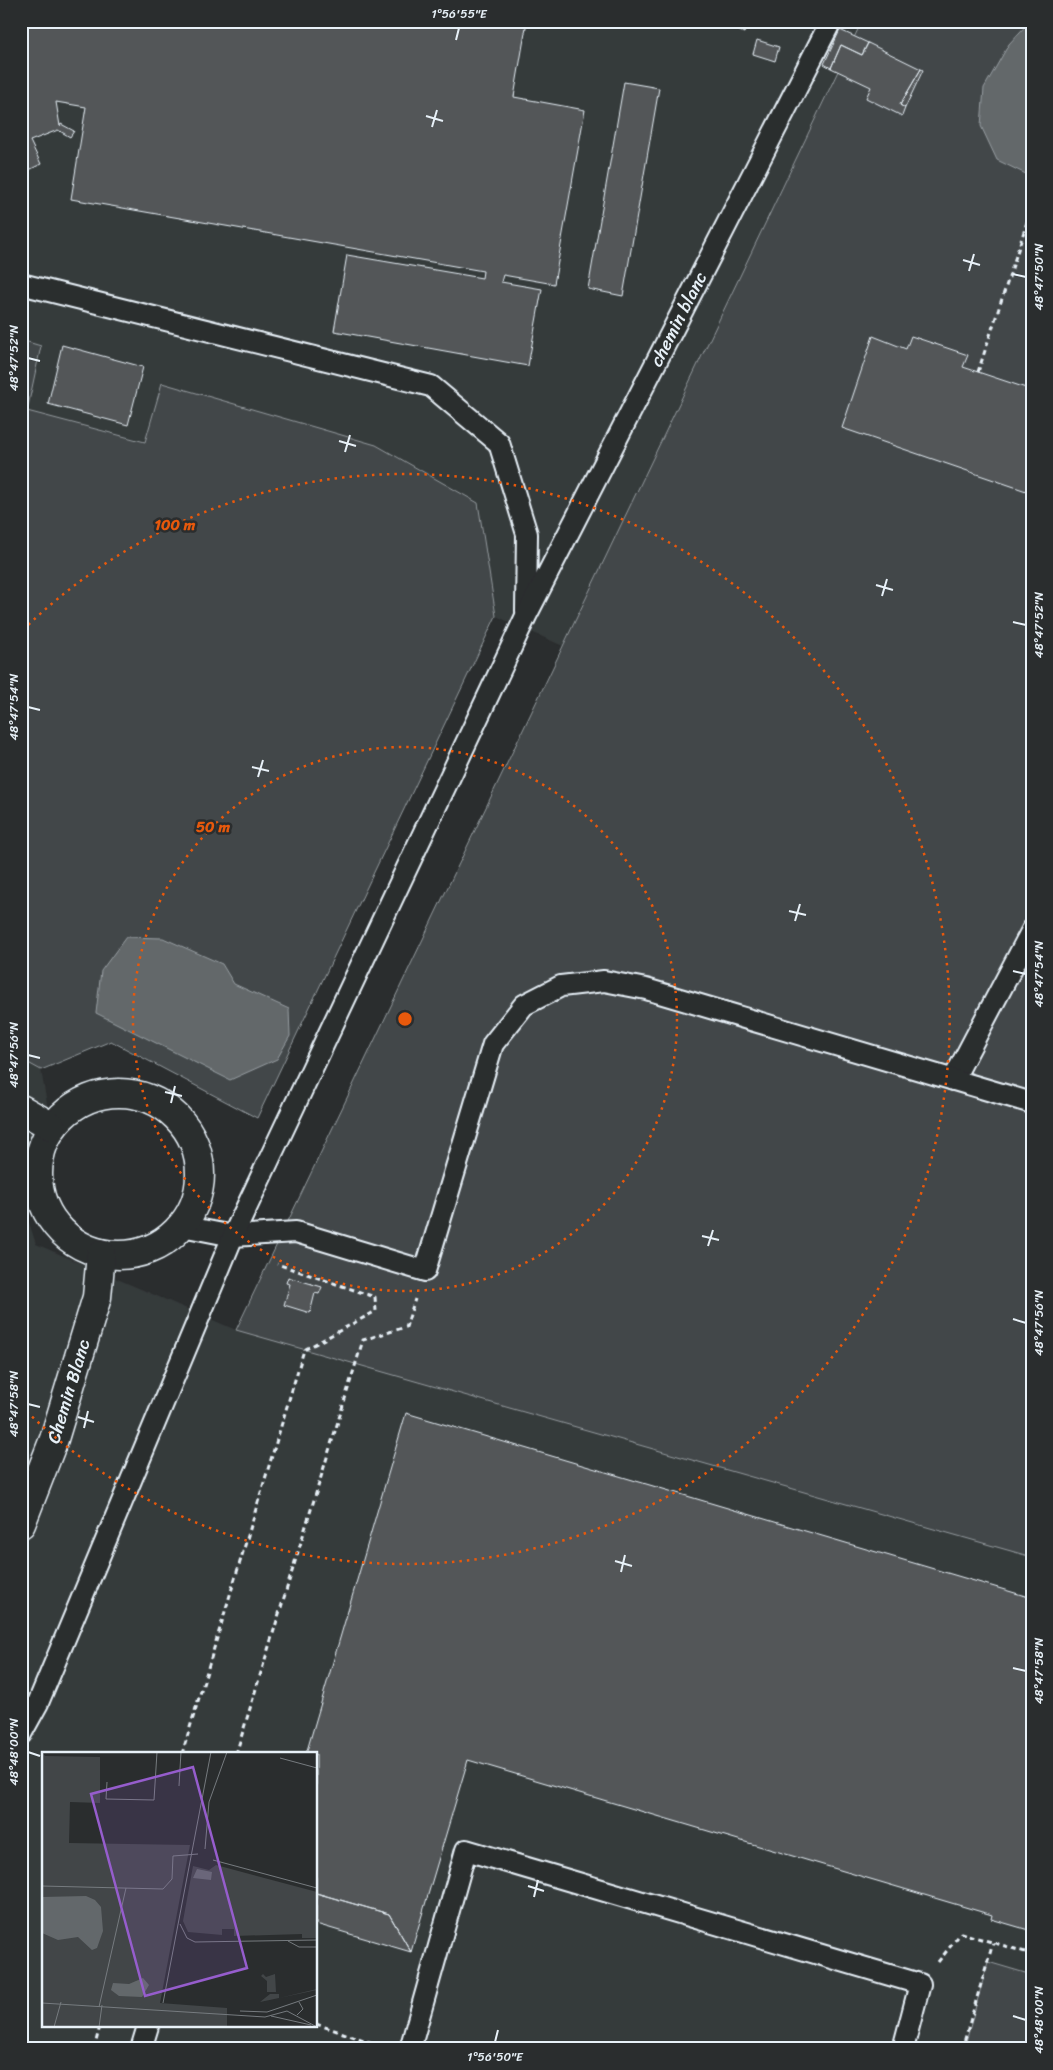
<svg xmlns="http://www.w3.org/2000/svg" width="1053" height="2070" font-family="Sriracha,sans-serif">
  <rect width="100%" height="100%" fill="#2a2d2e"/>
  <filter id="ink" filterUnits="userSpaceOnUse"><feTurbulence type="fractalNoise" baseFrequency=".02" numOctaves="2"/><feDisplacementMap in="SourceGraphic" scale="10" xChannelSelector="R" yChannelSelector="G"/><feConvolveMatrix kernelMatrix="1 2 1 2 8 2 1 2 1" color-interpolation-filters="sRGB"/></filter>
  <g filter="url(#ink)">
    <path fill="#363a3b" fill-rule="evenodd" d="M21 21H862L563 646 496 616 478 503 162 384 146 442 27 411 41 346 21 340Z
      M21 1059 41 1070 51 1126 21 1161Z
      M21 1198 36 1244 236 1330 1032 1557V1975L988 1962 964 2049H21ZM44 1754H316V2026H44Z"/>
    <path fill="#424648" stroke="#959ca0" d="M862 21H1032V1557L236 1330Z
      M21 340 41 346 27 411 145 442 162 383 376 445 478 503 496 616 257 1118 111 1041 41 1070 21 1059Z
      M988 1962 1032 1975V2049H964Z"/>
    <path fill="#63686b" stroke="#989fa3" d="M1030 21H1032V177L997 160 981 126 984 88 1009 44Z
      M126 937 163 938 222 964 234 984 289 1009 290 1036 277 1059 230 1080 96 1013 101 971Z"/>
    <path fill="#535759" stroke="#e8f1f8" d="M21 21H527L514 97 585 110 554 284 503 275 501 282 542 289 528 366 334 331 347 255 482 278 483 271 71 199 86 107 56 102 60 126 61 124 74 131 70 137 58 130 30 141 41 164 21 174Z
      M729 21H749L744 33 727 25Z
      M840 30 868 43 862 55 841 45 831 68 824 64Z
      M757 40 779 47 775 61 753 54Z
      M868 43 921 69 900 105 905 108 902 116 866 98 871 87 831 68 841 45 862 55Z
      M921 69 923 70 905 108 900 105Z
      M624 82 659 88 623 296 588 289Z
      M873 336 906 349 911 336 968 355 963 367 1032 390V493L842 428Z
      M62 345 143 367 128 425 48 404Z
      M288 1277 322 1287 319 1294 315 1293 310 1313 284 1305 290 1284 286 1283Z
      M406 1413 1032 1598V1931L991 1919 992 1915 468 1760 411 1952 389 1914 316 1893V1754H306Z
      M316 1893 389 1914 411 1952 316 1924Z"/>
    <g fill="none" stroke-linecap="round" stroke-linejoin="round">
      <g stroke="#e8f1f8" stroke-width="24">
        <g id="service">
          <path d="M21 284 431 386 499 443 527 534 526 611"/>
          <path d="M953 1080 1032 930"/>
          <path d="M182 1226 233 1236 296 1232 425 1271 493 1044 524 1005 561 986 604 981 646 989 1032 1103"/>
          <path id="s1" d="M21 1734 38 1703 233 1236 526 616 831 21"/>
          <path d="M141 2049 148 2026"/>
          <path d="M410 2049 466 1850 920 1984 903 2049"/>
        </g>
      </g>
      <g stroke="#e8f1f8" stroke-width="31">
        <g id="tertiary">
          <circle cx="119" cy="1174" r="81"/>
          <path d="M21 1109 51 1126"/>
          <path id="s2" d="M21 1524 54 1439 97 1297 101 1254"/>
        </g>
      </g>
      <path stroke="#e8f1f8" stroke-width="3" stroke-dasharray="5 4" stroke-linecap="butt" d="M978 372 1032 207
        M182 1754 304 1350 376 1311 375 1297 277 1264
        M236 1754 363 1340 406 1327 415 1299
        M938 1962 961 1933 1032 1954
        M316 2024 382 2046
        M94 2049 100 2026
        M962 2049 993 1943"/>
      <use href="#service" stroke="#2a2d2e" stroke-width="20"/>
      <use href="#tertiary" stroke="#2a2d2e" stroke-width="28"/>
    </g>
  </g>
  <path fill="none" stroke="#e8f1f8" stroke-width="2" d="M456 40 459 28M426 116 443 121M432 127 437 110M963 260 980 265M969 271 974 254M1013 274 1026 277M28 358 40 361M339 441 356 446M345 452 350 435M876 585 893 590M882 596 887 579M1013 622 1026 625M28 707 40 710M252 767 269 771M258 777 263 760M789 911 806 915M795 921 800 904M1013 971 1026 974M28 1055 40 1058M165 1092 182 1096M171 1103 175 1086M702 1236 719 1240M708 1246 713 1230M1013 1319 1026 1323M28 1404 40 1407M78 1417 94 1422M84 1428 88 1411M615 1561 632 1566M621 1572 625 1555M1013 1668 1026 1671M28 1752 40 1756M528 1886 544 1891M534 1897 538 1880M1013 2016 1026 2020M495 2042 498 2030"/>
  <g fill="none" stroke="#e8590c" stroke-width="2.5" stroke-dasharray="2.5 5">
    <circle cx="405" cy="1019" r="272"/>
    <path d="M23 630A545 545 0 1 1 23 1408"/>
  </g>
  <g text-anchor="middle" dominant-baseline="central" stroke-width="5" stroke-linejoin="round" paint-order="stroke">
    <g font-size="18" fill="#e8f1f8" stroke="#2a2d2e">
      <text stroke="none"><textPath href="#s1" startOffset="1561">chemin blanc</textPath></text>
      <text stroke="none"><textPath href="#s2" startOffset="141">Chemin Blanc</textPath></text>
    </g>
  </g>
  <g transform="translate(42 1752)">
    <rect width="275" height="275" fill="#2a2d2e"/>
    <path d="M0 0 3 4 58 5V51L28 50 27 91 148 93 118 251 185 256V275H0ZM174 113 275 140V186H260V182L192 184V177H180V183L146 180 141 169 151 114 167 118ZM221 222 224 225 233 222 234 240H225V229L219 224ZM275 237V238L218 250 228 242H237V246Z" fill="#424648"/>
    <path d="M155 117 170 120 169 128 151 126ZM44 144 53 148 59 155 61 179 55 196 50 198 36 185 16 188 0 181V145ZM101 226 107 233 100 245 77 244 69 238 71 231 87 232Z" fill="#63686b"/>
    <path fill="none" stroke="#767b7f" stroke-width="1" d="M238 6 275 16M65 30 64 47 112 48 115 0M137 34 139 0M163 97 167 50 185 0M171 108 275 136M0 134 121 137 130 127 131 104 156 102M138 172 145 186 153 190 275 188M246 189 257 195H275M0 251 223 265 245 259 275 275M121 251 169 0M57 255 84 136M198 259 225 260 275 243M255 263 261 257 257 250M229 264 269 273M12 275 19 250M57 275 60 253"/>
    <path fill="#965dcd" fill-opacity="0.15" stroke="#965dcd" stroke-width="2.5" d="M151 15 205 216 103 244 49 42Z"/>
    <rect width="275" height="275" fill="none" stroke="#e8f1f8" stroke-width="2.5"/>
  </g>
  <circle cx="405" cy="1019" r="8" fill="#e8590c" stroke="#2a2d2e" stroke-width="2.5"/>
  <g font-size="15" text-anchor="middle" font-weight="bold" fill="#e8590c" stroke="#2a2d2e" stroke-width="5" stroke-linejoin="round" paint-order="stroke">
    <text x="175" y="530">100 m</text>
    <text x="213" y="832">50 m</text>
  </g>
  <rect width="1053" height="2070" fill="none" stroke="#2a2d2e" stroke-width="55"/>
  <rect x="28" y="28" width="998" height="2014" fill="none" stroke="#e8f1f8" stroke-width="2"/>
  <g font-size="12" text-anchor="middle" fill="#e8f1f8">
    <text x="459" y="18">1°56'55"E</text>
    <text transform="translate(1039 277) rotate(-90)" y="4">48°47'50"N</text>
    <text transform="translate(14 358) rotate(-90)" y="4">48°47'52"N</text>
    <text transform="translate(1039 625) rotate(-90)" y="4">48°47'52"N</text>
    <text transform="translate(14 707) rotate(-90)" y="4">48°47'54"N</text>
    <text transform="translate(1039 974) rotate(-90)" y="4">48°47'54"N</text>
    <text transform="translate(14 1055) rotate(-90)" y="4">48°47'56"N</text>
    <text transform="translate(1039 1323) rotate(-90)" y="4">48°47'56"N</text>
    <text transform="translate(14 1404) rotate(-90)" y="4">48°47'58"N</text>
    <text transform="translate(1039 1671) rotate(-90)" y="4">48°47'58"N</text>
    <text transform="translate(14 1752) rotate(-90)" y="4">48°48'00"N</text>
    <text transform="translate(1039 2020) rotate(-90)" y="4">48°48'00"N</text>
    <text x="495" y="2061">1°56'50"E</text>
  </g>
</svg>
